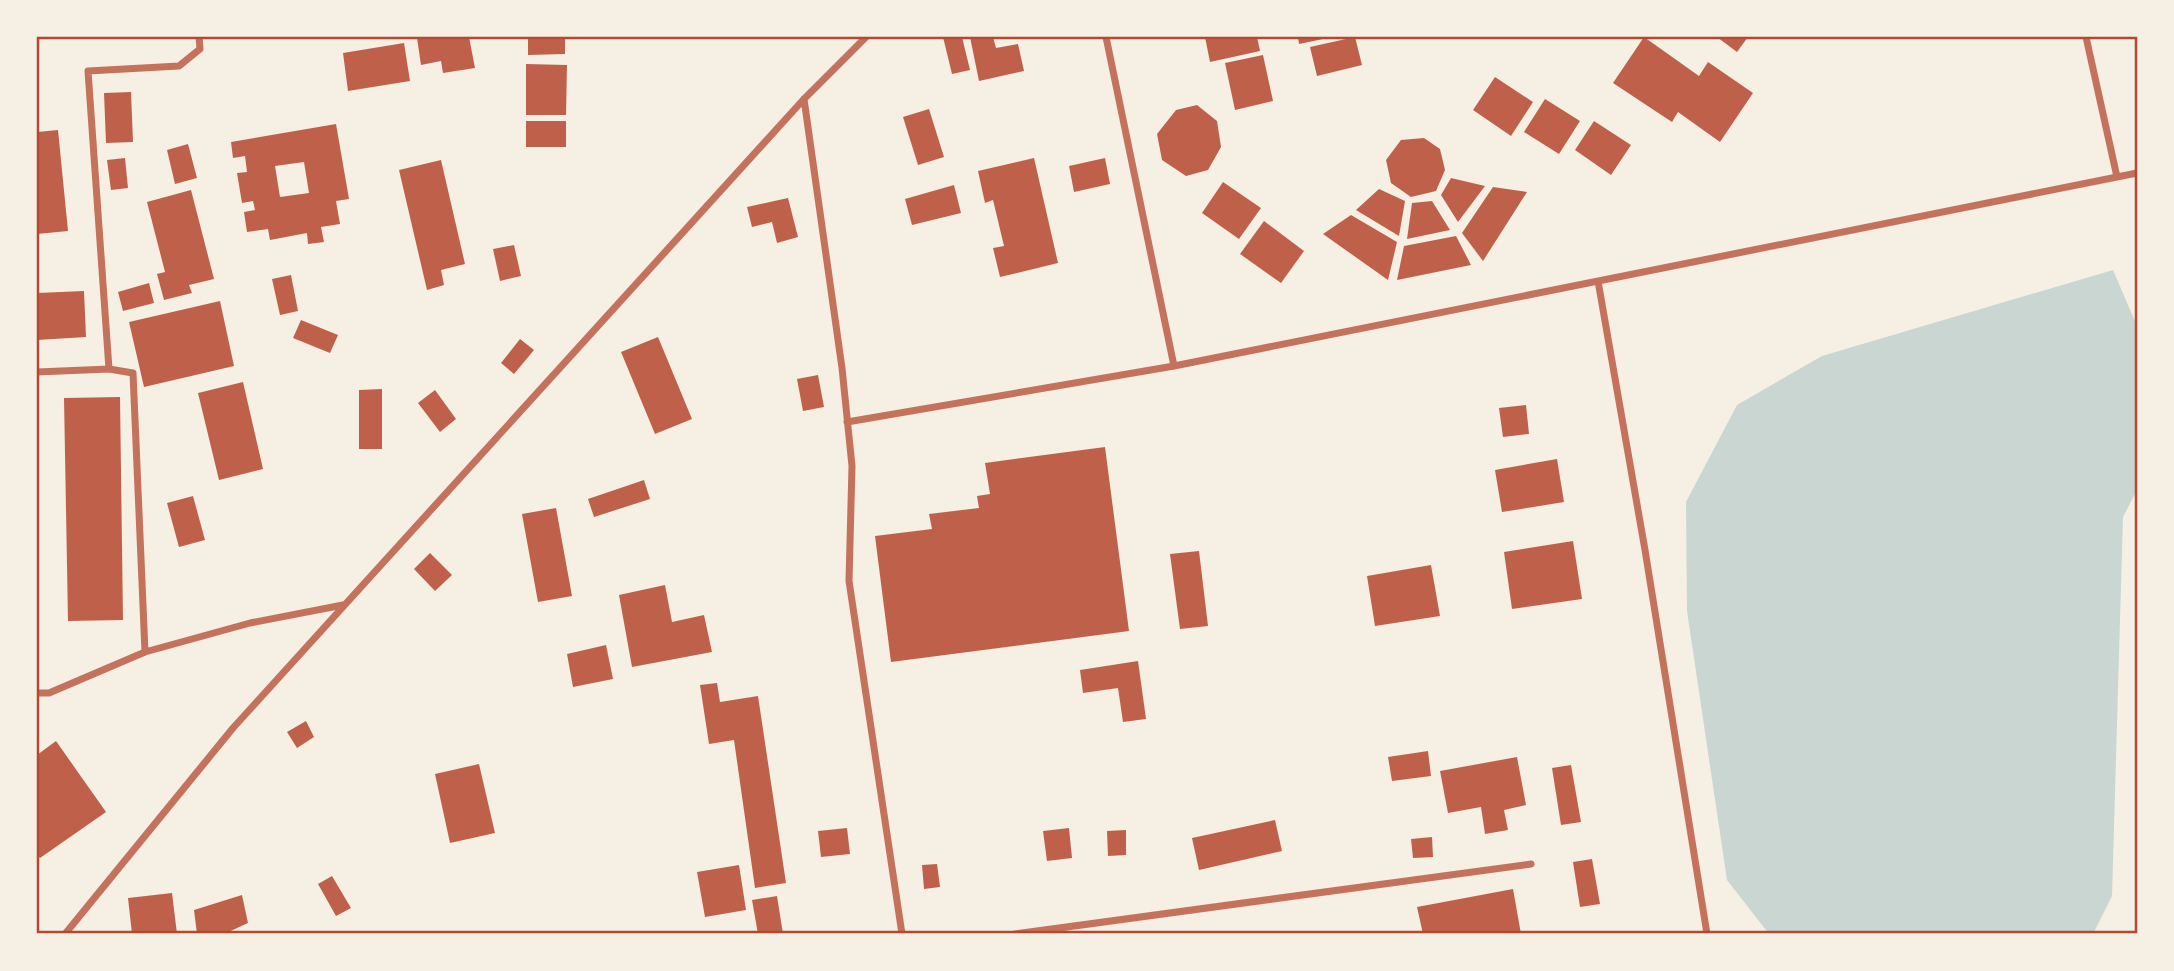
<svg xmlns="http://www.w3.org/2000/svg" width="2174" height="971" font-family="Merriweather,serif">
  <rect width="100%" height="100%" fill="#f6efe4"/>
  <path fill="#c9d6d2" d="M2113 270 2137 326V490L2123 517 2112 896 2093 934H1769L1727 880 1687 611 1686 502 1737 405 1822 356Z"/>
  <path fill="#bf614a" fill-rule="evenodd" d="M423 37H469L475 68 443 73 441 61 421 65 417 38Z
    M528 37H565V54L528 55Z
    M943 37H962L970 70 952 74Z
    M970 37H993L996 48 1018 44 1024 71 979 81Z
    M1205 37H1257L1260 51 1210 62Z
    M1298 37H1327L1328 38 1299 44Z
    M1355 37 1362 65 1317 76 1310 47Z
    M1644 37 1699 76 1708 62 1753 93 1720 142 1678 112 1672 122 1613 83Z
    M1717 37H1748L1737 52Z
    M404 43 410 81 348 91 343 53Z
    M1263 55 1273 101 1235 110 1225 63Z
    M526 64 567 65 566 115H526Z
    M1495 77 1533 102 1511 136 1473 110Z
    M131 92 133 142 106 143 104 93Z
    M1545 99 1580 121 1559 154 1524 132Z
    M1197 105 1217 121 1221 147 1208 170 1186 176 1162 160 1157 134 1176 110Z
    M929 109 944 157 918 165 903 117Z
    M526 121H566V147H526Z
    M1594 121 1631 145 1611 175 1575 150Z
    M336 124 349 199 336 201 340 224 321 227 324 242 308 244 307 233 270 240 268 229 247 232 244 212 255 210 253 201 242 203 237 173 247 172 245 156 233 158 231 142ZM304 162 309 193 280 197 275 166Z
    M58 130 68 231 37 234V132Z
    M1424 138 1440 149 1445 170 1436 191 1411 197 1391 183 1386 160 1401 140Z
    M188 144 197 178 175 184 167 150Z
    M125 158 128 188 111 190 107 160Z
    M1034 158 1058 263 1000 277 993 248 1004 246 993 200 985 203 978 171Z
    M1105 158 1110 184 1074 192 1069 166Z
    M441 160 465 264 441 270 444 285 427 290 399 170Z
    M1451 178 1485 186 1458 222 1441 195Z
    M1223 182 1261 208 1239 239 1202 213Z
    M954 185 961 213 912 225 905 199Z
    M1493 187 1527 192 1483 261 1462 233Z
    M1379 189 1405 201 1399 236 1356 210Z
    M191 190 214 279 189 285 192 293 164 300 157 274 165 272 147 202Z
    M788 198 798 237 777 243 772 222 752 227 747 207Z
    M1432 201 1450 230 1407 239 1412 203Z
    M1351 215 1397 242 1388 280 1323 234Z
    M1264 221 1304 251 1281 283 1240 254Z
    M1456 236 1471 265 1397 280 1404 246Z
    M514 245 521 276 500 281 493 249Z
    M291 275 298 311 280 315 272 279Z
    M149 283 154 303 123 311 118 292Z
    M84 291 86 337 37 340V293Z
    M220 301 234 366 144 387 129 322Z
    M301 320 338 335 330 353 293 338Z
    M658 337 692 419 655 434 621 352Z
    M520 339 534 350 514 374 501 363Z
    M818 375 824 407 803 411 797 379Z
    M243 382 263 469 219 480 198 393Z
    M382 389V449H359V390Z
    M435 390 456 419 440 432 418 403Z
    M120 397 123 620 68 621 64 398Z
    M1526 405 1529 434 1503 437 1499 408Z
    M1105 447 1129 631 891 662 875 536 932 529 929 514 979 508 977 496 990 494 985 463Z
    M1557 459 1564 502 1502 512 1495 470Z
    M644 480 650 499 594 517 588 499Z
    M193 496 205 540 179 547 167 503Z
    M556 508 572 596 538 602 522 514Z
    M1573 541 1582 599 1512 609 1504 552Z
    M1199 551 1208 626 1180 629 1170 554Z
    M430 553 452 575 435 591 414 569Z
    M1431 565 1440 616 1375 626 1367 576Z
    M665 585 672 622 704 615 712 652 632 667 619 595Z
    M606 645 613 679 573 687 567 654Z
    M1138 661 1146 719 1123 722 1118 688 1083 693 1080 670Z
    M717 683 720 702 758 696 786 883 755 888 734 740 709 744 700 685Z
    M306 721 314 737 297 748 287 732Z
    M56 741 106 812 40 858 37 854V755Z
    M1428 751 1431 776 1392 781 1388 757Z
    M1517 757 1526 805 1504 810 1508 830 1485 834 1481 807 1448 813 1440 771Z
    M479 764 495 833 450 843 435 774Z
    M1571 765 1581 822 1561 825 1552 768Z
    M1275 820 1282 851 1199 870 1192 838Z
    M847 828 850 854 821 857 818 831Z
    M1069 828 1072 858 1047 861 1043 831Z
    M1126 830V855L1108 856 1107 831Z
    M1432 837 1433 857 1413 858 1411 839Z
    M1592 859 1600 904 1580 907 1573 862Z
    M937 864 940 887 924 889 922 865Z
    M739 865 746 910 705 917 697 872Z
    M332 876 351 908 336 916 318 884Z
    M1513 889 1521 934H1423L1417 907Z
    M172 893 177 934H132L128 898Z
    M242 895 248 923 224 934H197L194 910Z
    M777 896 783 934H758L752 900Z"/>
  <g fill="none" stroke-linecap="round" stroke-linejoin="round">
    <path stroke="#c5725c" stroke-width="7" d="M1106 37 1174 366
      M2086 37 2117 177
      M804 99 842 368 852 466 849 581 902 934
      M1598 281 1645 550 1707 934
      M37 372 109 369
      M847 422 1174 366 2137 173
      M145 652 250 623 343 605
      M37 693H49L145 652 133 373 109 369 88 71 179 66 200 49 199 37
      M65 934 233 728 804 99 866 37
      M1015 934 1531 864"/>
  </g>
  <rect width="2174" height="971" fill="none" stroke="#f6efe4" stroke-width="77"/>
  <rect x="38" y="38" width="2098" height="894" fill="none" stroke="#b5482f" stroke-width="2.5"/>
</svg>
